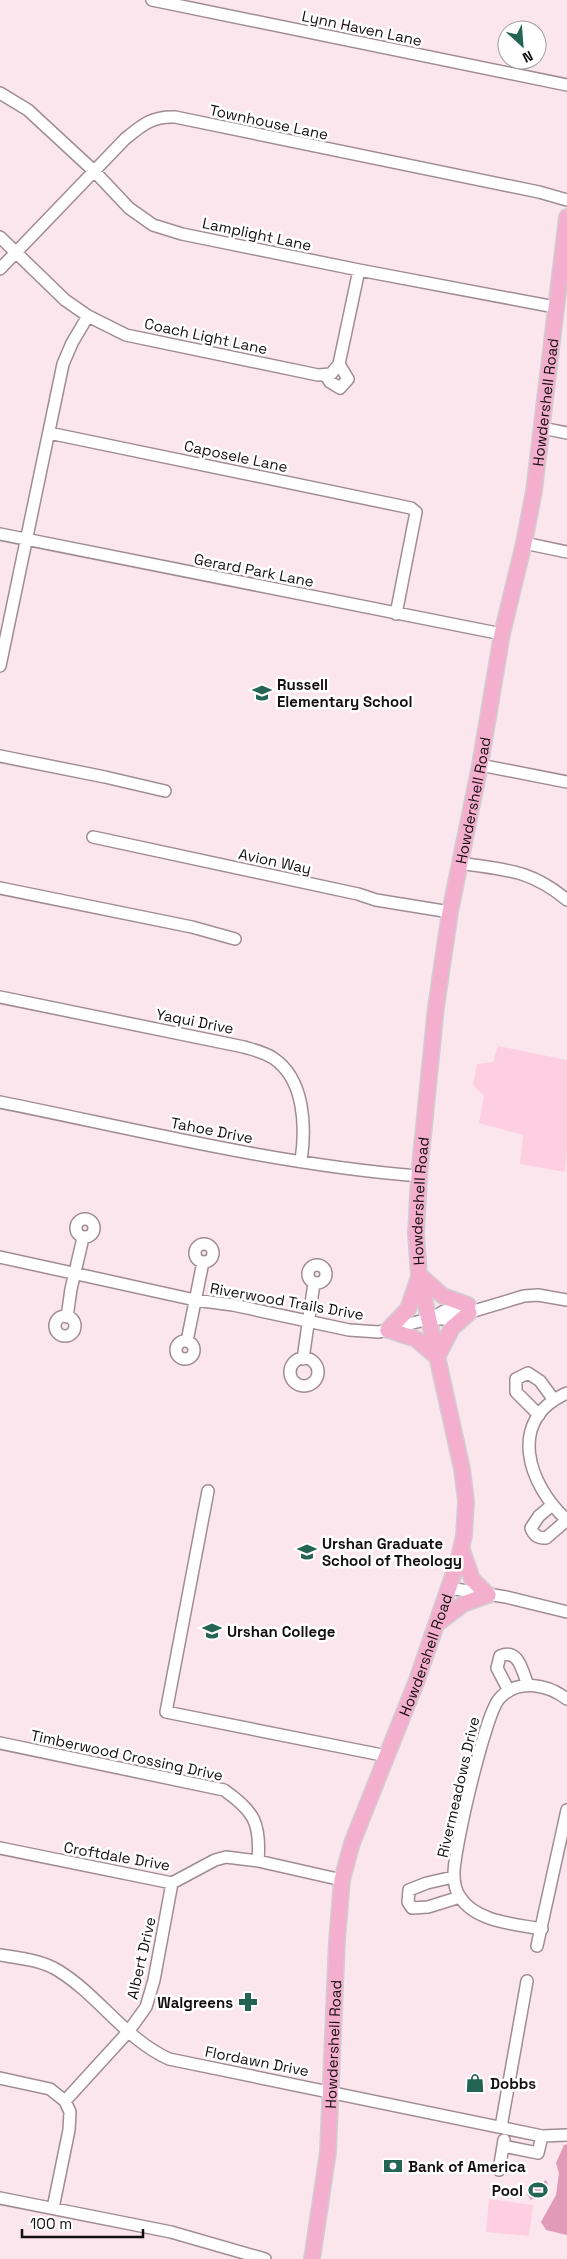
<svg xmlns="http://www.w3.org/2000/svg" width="567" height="2259" font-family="'Space Grotesk',sans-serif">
  <rect width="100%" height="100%" fill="#fce6ee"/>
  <path fill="#fdcfe1" d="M498 1046 567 1060V1150L565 1172 520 1164 523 1135 479 1123 484 1096 473 1085 477 1064 493 1062Z
    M489 2199 533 2205 529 2236 486 2232Z"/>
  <path fill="#e19ab8" d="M567 2144V2235L546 2230 541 2222 556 2195 559 2173 556 2163 564 2145Z
    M546 2180 549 2187 531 2200 527 2194Z"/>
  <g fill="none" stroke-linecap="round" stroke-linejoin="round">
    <g stroke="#a08c94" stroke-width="14">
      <path id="minor" d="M152 0 567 85
        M0 93 28 110 95 172 129 208 153 225 182 234 359 270 555 307
        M0 237 65 300 88 316 126 335 318 375 331 374 339 364 359 270
        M0 269 125 139C142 125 152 116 175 117L539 192 567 200
        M326 376 330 382 340 388 348 379 339 364
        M542 428 567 433
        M49 433 411 508 416 512 396 614
        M0 534 502 634
        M524 543 567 552
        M0 666 63 364 72 343 88 316
        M0 756 105 777 165 791
        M480 765 567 782
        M93 837 358 894 376 900 450 912
        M460 863C505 870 530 869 567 900
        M0 888 192 927 235 939
        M0 997 244 1047C254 1050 264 1052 273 1058 305 1079 306 1127 301 1161
        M0 1102C139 1130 278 1165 419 1176
        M76 1228a9 9 0 1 1 18 0a9 9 0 1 1-18 0Z
        M195 1253a9 9 0 1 1 18 0a9 9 0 1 1-18 0Z
        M0 1257 195 1300 233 1305 349 1330 379 1332 428 1319H447L524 1296 538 1295 567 1300
        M308 1274a9 9 0 1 1 18 0a9 9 0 1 1-18 0Z
        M55 1326a10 10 0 1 1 20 0a10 10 0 1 1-20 0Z
        M67 1317 71 1289 83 1238
        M430 1319 444 1311 469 1305
        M176 1350a9 9 0 1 1 18 0a9 9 0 1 1-18 0Z
        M187 1341 203 1262
        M290 1372a14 14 0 1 1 28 0a14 14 0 1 1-28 0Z
        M303 1359 314 1283
        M567 1393C506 1420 528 1485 567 1520
        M539 1415 516 1392V1379L528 1373 540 1381 554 1400
        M208 1491 166 1712 387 1756
        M551 1506 539 1516 531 1528C534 1536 538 1538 546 1538L567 1520
        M449 1588 506 1597 567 1612
        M509 1691 497 1668 500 1656C519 1648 522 1671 528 1685
        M0 1743 224 1790C254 1811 261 1823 258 1861
        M0 1848 172 1883 215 1860 226 1857 258 1861 342 1880
        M453 1877 427 1883 409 1890 408 1902 412 1908 428 1907 460 1897
        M542 1929C515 1924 476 1922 460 1897 455 1890 454 1883 454 1875 453 1852 485 1715 499 1699 517 1678 547 1684 567 1699
        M537 1946 567 1810
        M0 1955C19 1958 42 1960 59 1971 99 1996 125 2039 169 2059L542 2136 567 2135
        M0 2078 50 2089 65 2101 70 2112 69 2130 53 2208
        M65 2101 128 2032 146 2007 154 1980 172 1883
        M501 2127 527 1981
        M503 2146 538 2153 542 2136
        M499 2170 504 2140
        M0 2198 171 2232 265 2259"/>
    </g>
    <g stroke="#d0cfcf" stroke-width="18">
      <g id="major">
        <path d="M419 1275 443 1296 468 1305"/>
        <path d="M388 1330 408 1309 419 1277"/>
        <path d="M388 1330 416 1339 437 1357"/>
        <path d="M437 1357 452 1328 469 1313"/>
        <path d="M462 1550 472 1579 488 1595"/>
        <path d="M438 1623 463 1604 488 1595"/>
        <path id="s1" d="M312 2259 328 2152 337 1940 342 1880 352 1843 417 1680 458 1561 464 1536 466 1501 462 1469 419 1275 416 1234 419 1176 436 1007 450 912 480 765 502 634 524 543 534 491 567 217"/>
      </g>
    </g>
    <use href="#minor" stroke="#fff" stroke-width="11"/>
    <use href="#major" stroke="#f4aece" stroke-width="15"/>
  </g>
  <defs>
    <g id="school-bare" transform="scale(1.5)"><path d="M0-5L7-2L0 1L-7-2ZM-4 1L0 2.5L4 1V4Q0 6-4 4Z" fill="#236453" stroke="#fff" stroke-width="2.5" paint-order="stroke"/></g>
    <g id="university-bare" transform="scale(1.5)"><path d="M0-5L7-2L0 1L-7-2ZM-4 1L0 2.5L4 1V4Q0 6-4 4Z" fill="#236453" stroke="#fff" stroke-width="2.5" paint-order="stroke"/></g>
    <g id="pharmacy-bare" transform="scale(1.5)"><path d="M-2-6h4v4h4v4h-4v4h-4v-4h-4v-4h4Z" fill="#236453" stroke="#fff" stroke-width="2.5" paint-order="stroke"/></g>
    <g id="shop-bare" transform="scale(1.5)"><path d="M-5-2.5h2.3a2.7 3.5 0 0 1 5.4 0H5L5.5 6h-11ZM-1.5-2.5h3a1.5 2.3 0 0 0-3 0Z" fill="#236453" stroke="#fff" stroke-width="2.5" paint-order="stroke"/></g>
    <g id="bank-bare" transform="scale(1.5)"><path d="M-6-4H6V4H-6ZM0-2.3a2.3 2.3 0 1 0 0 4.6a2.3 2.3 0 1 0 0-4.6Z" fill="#236453" stroke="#fff" stroke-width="2.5" paint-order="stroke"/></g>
    <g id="stadium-bare" transform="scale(1.5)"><path d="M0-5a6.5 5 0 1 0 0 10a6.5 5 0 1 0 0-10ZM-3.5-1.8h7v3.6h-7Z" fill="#236453" stroke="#fff" stroke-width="2.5" paint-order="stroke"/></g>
  </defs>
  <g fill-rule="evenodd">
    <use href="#school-bare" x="262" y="693"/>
    <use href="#school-bare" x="307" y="1552"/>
    <use href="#university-bare" x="212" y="1631"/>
    <use href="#pharmacy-bare" x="248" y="2002"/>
    <use href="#shop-bare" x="475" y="2083"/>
    <use href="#bank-bare" x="393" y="2166"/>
    <use href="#stadium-bare" x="538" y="2190"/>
  </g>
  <g text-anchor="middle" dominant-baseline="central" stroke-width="5" stroke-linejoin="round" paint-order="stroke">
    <g font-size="15" fill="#150e11" stroke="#fff">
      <text transform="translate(362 28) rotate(12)">Lynn Haven Lane</text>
      <text transform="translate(269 122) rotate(12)">Townhouse Lane</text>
      <text transform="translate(257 234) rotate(12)">Lamplight Lane</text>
      <text transform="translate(206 336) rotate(12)">Coach Light Lane</text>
      <text stroke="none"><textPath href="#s1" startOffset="1896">Howdershell Road</textPath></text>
      <text transform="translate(236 456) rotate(12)">Caposele Lane</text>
      <text transform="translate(254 570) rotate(11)">Gerard Park Lane</text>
      <text stroke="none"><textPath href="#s1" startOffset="1491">Howdershell Road</textPath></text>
      <text transform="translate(275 861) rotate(12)">Avion Way</text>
      <text transform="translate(195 1021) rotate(11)">Yaqui Drive</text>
      <text transform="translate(212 1130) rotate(11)">Tahoe Drive</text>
      <text stroke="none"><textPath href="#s1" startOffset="1086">Howdershell Road</textPath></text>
      <text transform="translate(287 1301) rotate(10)">Riverwood Trails Drive</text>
      <text stroke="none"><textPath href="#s1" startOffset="621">Howdershell Road</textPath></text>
      <text transform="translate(127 1755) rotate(12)">Timberwood Crossing Drive</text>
      <text transform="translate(458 1787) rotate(-77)">Rivermeadows Drive</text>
      <text transform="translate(117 1856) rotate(10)">Croftdale Drive</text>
      <text transform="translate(141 1958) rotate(-77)">Albert Drive</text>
      <text stroke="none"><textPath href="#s1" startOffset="216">Howdershell Road</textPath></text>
      <text transform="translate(257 2061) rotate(11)">Flordawn Drive</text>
    </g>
    <g font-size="15" font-weight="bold" fill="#150e11" stroke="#fff" text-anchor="start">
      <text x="277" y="684">Russell<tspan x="277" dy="17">Elementary School</tspan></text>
      <text x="322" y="1543">Urshan Graduate<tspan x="322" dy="17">School of Theology</tspan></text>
      <text x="227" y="1631">Urshan College</text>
      <text x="233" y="2002" text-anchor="end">Walgreens</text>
      <text x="490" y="2083">Dobbs</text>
      <text x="408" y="2166">Bank of America</text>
      <text x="523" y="2190" text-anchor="end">Pool</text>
    </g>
  </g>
  <g transform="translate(522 45) rotate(154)"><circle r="24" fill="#ffffff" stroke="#a19fa0"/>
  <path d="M0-4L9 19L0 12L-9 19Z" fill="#236453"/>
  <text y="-8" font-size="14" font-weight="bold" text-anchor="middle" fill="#150e11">N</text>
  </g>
  <path d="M22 2229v8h121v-8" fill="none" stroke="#150e11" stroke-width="2.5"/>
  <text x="30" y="2229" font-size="15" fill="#150e11" stroke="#ffffff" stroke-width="4" paint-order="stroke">100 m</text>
</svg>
